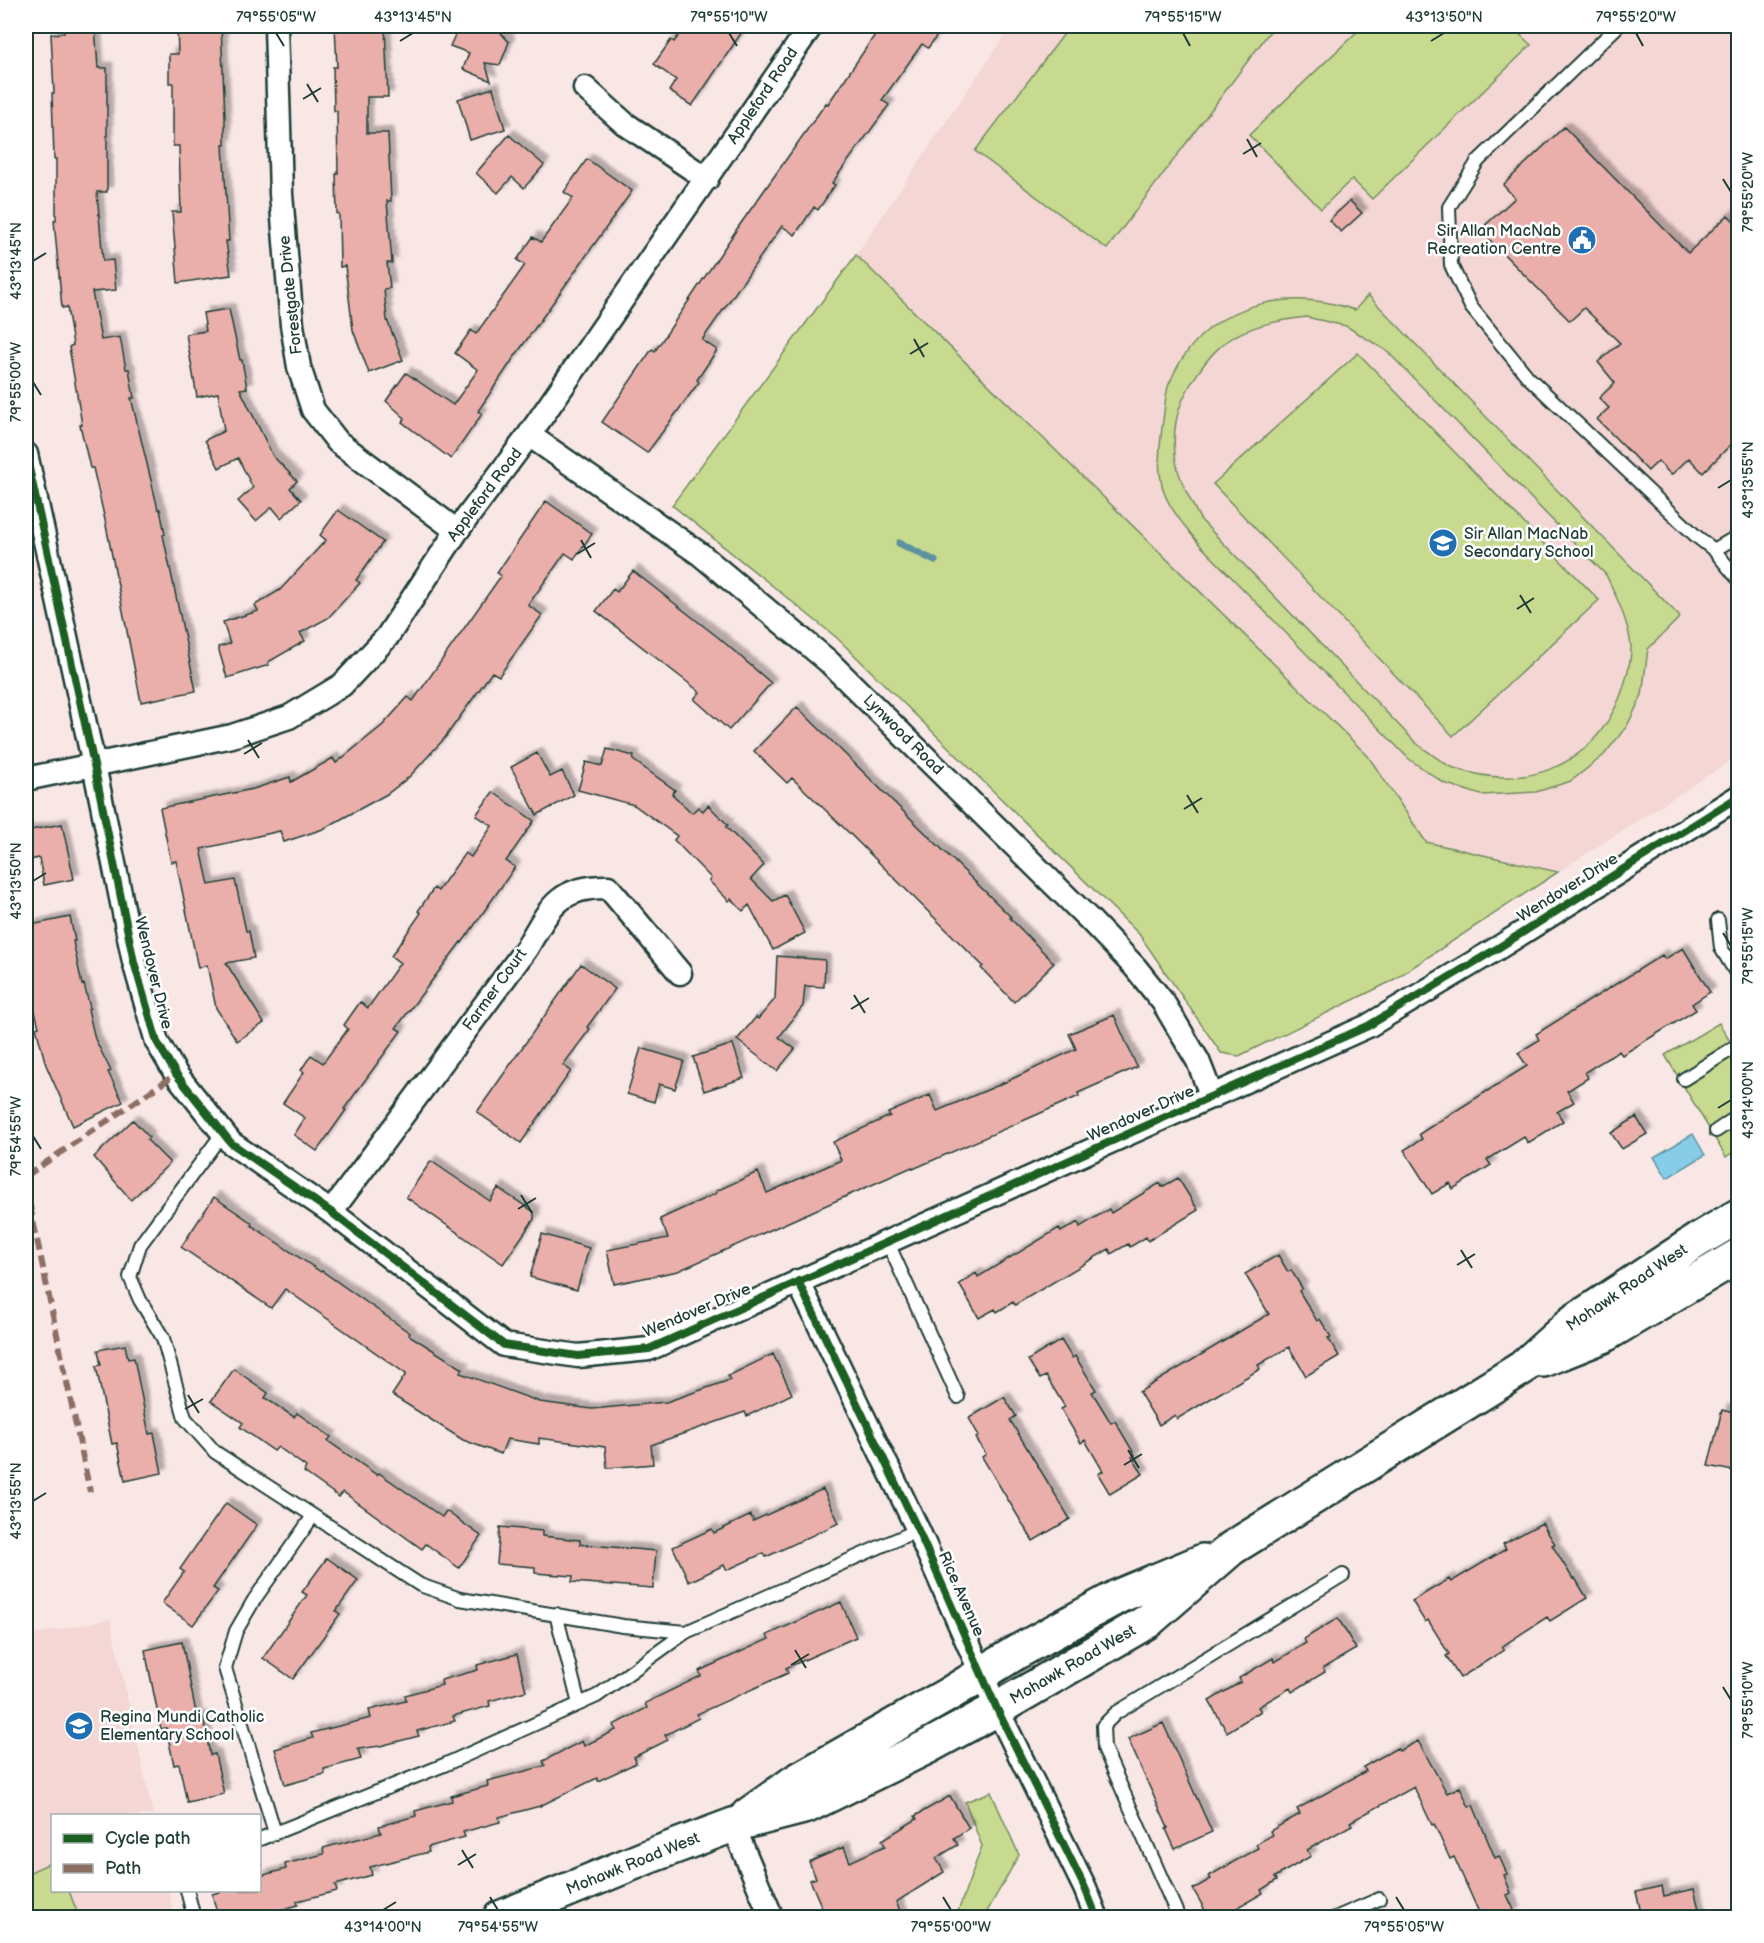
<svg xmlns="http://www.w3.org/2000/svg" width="1764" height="1943" font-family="'Balsamiq Sans',sans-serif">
  <defs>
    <filter id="shadow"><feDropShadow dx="5.5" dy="-5.5" stdDeviation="1.5" flood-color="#0004"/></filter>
  </defs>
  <rect width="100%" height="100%" fill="#f9e7e6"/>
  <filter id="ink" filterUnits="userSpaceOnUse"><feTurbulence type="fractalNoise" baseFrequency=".0167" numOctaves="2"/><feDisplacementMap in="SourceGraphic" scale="12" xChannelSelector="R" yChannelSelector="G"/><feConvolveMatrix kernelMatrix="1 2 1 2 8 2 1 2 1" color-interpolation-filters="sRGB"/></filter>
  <g filter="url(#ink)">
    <path fill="#f4d6d4" d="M1011 26H1738V756L1558 872 1426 842 1368 756 856 255Z
      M110 1619 153 1815 52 1816V1890L169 1891 174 1917 26 1918V1636Z"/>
    <path fill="#c7da8f" stroke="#738c62" stroke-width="1.5" fill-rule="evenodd" d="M1070 26H1274L1107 249 975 151Z
      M1363 26H1511L1531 45 1372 199 1352 179 1321 209 1249 135Z
      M856 255 1368 756 1426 842 1558 872 1390 982 1239 1056 1221 1053 1139 934 837 638 672 505Z
      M1368 295 1680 617 1648 649 1642 695 1627 726 1604 755 1571 781 1536 792 1481 795 1444 783 1409 759 1200 545C1188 530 1170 510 1164 492 1156 469 1160 443 1163 420 1165 408 1165 394 1169 384 1201 307 1280 284 1355 310ZM1306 317 1346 326 1387 351 1606 575C1616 595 1630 625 1631 648 1631 664 1625 683 1620 697 1591 768 1525 792 1454 768 1441 763 1428 751 1416 743L1200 519C1190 499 1177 477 1175 454 1174 445 1174 432 1176 422 1181 393 1209 350 1235 336 1257 324 1282 320 1306 317Z
      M1358 353 1599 600 1453 736 1213 484Z
      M1719 1023 1738 1055V1149L1726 1157 1665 1055Z
      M991 1792 1019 1855 984 1917H956L982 1846 965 1802Z
      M52 1862V1890L69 1891 79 1917H26V1874Z"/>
    <path fill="#87cde8" stroke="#5d93a0" stroke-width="1.5" d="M1693 1134 1705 1155 1667 1178 1654 1157Z"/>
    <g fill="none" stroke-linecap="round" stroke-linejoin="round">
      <path stroke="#5d93a0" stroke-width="7" d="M899 543 935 561"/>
    </g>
    <path fill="#eaafab" stroke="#1f3d34" stroke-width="1.5" filter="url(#shadow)" d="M64 26H95L98 68H107V192H97L103 261 113 260 116 290 92 292 101 340 120 337 126 369H129L134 398H131L158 509H160L165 534 163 535 196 691 141 702 105 520 93 468H90L80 425H82L69 347 73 345 67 307 62 308 54 220H56V159H54L52 93H54L51 34 64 33Z
      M177 26H221L225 117V145H223L229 241H226L231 275 178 283 172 212H181L179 146H173V83H169V54H178Z
      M335 26H385L388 97H367V133H388L391 201H387L392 263H387L390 288 384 289 387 320 403 360 369 373 353 330 345 266 340 267 339 214H337L336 174H338L337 111H334L333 67H337Z
      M459 26H495L509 42 500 65 485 63 491 81 463 69 469 53 450 46Z
      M686 26H746L692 106 669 91 676 80 654 64 671 40 674 42Z
      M881 26H944L928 48 922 44 882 100 889 105 832 183 835 185 818 210 814 207 795 235 782 226 702 340 717 350 697 380 699 382 647 453 602 422 652 349 655 351 739 226 826 103 828 104Z
      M493 88 505 129 470 140 458 99Z
      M1564 127 1688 253 1728 215 1738 225V437L1703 473 1689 458 1671 475 1658 461 1648 471 1597 419 1609 408 1599 398 1615 383 1598 362 1620 343 1584 308 1570 321 1480 230 1515 198 1503 185Z
      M509 135 544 165 524 188 512 177 498 193 476 173Z
      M587 159 632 191 513 359 478 411 482 414 451 459 402 422 405 418 386 401 406 373 453 405 478 370 455 353 471 330 476 334 525 265 517 260 533 237 541 242 573 198 564 192Z
      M1350 201 1362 213 1341 232 1329 220Z
      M229 309 240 360H242L247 388 240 389 273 456 297 481 290 488 301 500 281 518 272 507 256 521 238 501 253 488 238 458 219 468 205 440 224 431 218 393 197 397 186 334 206 331 203 313Z
      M546 501 592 534 574 559 565 553 528 605 542 615 499 676 492 672 444 739 409 777 387 794 323 829 284 842 280 831 201 849 209 885 235 880 246 931H249L254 958 226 963 264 1023 237 1041 216 1008 207 965 198 968 176 861 171 862 160 808 253 789 290 777 291 782 333 758 336 763 383 725 408 697 413 701 501 576 497 573Z
      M338 510 383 542 356 580 360 583 328 618 300 633 305 641 268 662 269 665 227 678 218 647 230 644 223 622 258 611 255 605 280 590 326 540 320 535Z
      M633 571 719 638 771 683 729 730 694 699 700 692 596 611 613 589 617 592Z
      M797 707 1011 917 1010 918 1054 963 1014 1002 981 968 983 966 843 827 792 778 787 783 754 751Z
      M607 749 634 756 633 760 675 790 672 794 692 813 698 807 703 811 708 805 728 825 726 827 764 865 751 879 773 901 785 895 805 933 773 950 749 905 743 911 731 899 729 901 709 881 711 878 674 840 677 836 634 805 578 790 586 762 602 766Z
      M537 753 550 777 562 771 574 795 537 815 511 767Z
      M493 792 534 821 506 861 515 867 462 943 461 942 396 1028 401 1031 344 1109 346 1110 317 1151 294 1135 305 1118 283 1103 304 1072 301 1070 311 1055 323 1063 348 1029 344 1025 360 1002 368 1008 400 963 391 956 421 913 418 911 434 888 438 891 465 853 471 857 492 826 476 815Z
      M62 824 74 879 44 885 39 858 26 861V831Z
      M70 917 75 941H73L82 985 84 984 90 1008 88 1009 95 1039 111 1071 108 1072 123 1102 73 1126 46 1065 36 1028 39 1027 28 984H26V926Z
      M1683 948 1710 992 1692 1004 1696 1010 1622 1055 1619 1051 1585 1072 1588 1078 1567 1091 1574 1102 1557 1112 1563 1121 1528 1143 1524 1137 1487 1160 1491 1165 1453 1189 1450 1183 1432 1194 1404 1150 1422 1139 1419 1134 1527 1066 1518 1053 1539 1040 1536 1034 1662 955 1665 959Z
      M777 956 825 960 824 987 805 986 803 1006 779 1037 795 1049 777 1071 737 1040 756 1017 758 1019 775 999Z
      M581 964 615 989 587 1027 590 1029 563 1065 571 1071 521 1143 477 1112Z
      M1114 1015 1137 1067 1078 1093 1079 1096 1034 1116 913 1169 912 1167 678 1271 614 1284 607 1250 668 1238 660 1219 717 1193 716 1191 758 1172 767 1193 841 1160 833 1142 890 1116 888 1113 930 1095 937 1111 999 1085 1076 1049 1069 1034Z
      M733 1044 744 1078 704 1091 693 1057Z
      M641 1048 684 1061 675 1089 659 1084 654 1102 627 1094Z
      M1636 1117 1647 1134 1622 1149 1611 1133Z
      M133 1120 149 1137 147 1140 170 1163 131 1200 94 1157Z
      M431 1161 490 1201 498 1188 534 1212V1219L503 1264 406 1197Z
      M1178 1178 1198 1210 1148 1241 1146 1237 1130 1247 1128 1244 1111 1254 1109 1249 1015 1305 1013 1302 997 1312 995 1309 979 1318 959 1284 976 1273 978 1277 1059 1228 1061 1232 1078 1222 1080 1227 1109 1209 1111 1213 1160 1183 1162 1187Z
      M214 1197 252 1223 251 1225 321 1272 322 1271 410 1333 409 1335 463 1369 460 1373 540 1402 592 1409 666 1402 730 1380 728 1376 773 1354 792 1394 747 1416 745 1412 651 1445 653 1464 607 1468 605 1447 539 1438V1444L507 1439 501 1454 463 1440 392 1395 406 1374 285 1289 271 1308 181 1247Z
      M542 1234 589 1248 577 1290 530 1277Z
      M1278 1255 1288 1272 1291 1270 1302 1288 1299 1291 1317 1321 1320 1319 1331 1337 1328 1338 1339 1356 1306 1376 1289 1347 1258 1365 1260 1369 1195 1408 1177 1419 1175 1415 1159 1425 1139 1392 1269 1314 1245 1274Z
      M1061 1340 1072 1358 1075 1356 1096 1390 1092 1392 1111 1423 1115 1421 1135 1455 1132 1457 1143 1474 1110 1494 1098 1474 1103 1471 1085 1440 1081 1443 1061 1409 1065 1407 1046 1376 1040 1379 1028 1360Z
      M125 1345 128 1359 134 1358 149 1434 154 1433 162 1473 125 1481 117 1443 112 1444 96 1366 101 1365 98 1350Z
      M234 1369 268 1393 265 1398 294 1417 297 1413 331 1437 328 1441 377 1475 379 1473 442 1517 446 1511 481 1536 459 1568 426 1544 422 1549 343 1492 339 1497 304 1472 306 1467 278 1447 274 1451 240 1427 243 1423 211 1401Z
      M1004 1397 1016 1416 1010 1420 1070 1519 1033 1541 982 1457 986 1454 976 1438 979 1436 969 1418Z
      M1722 1410 1738 1414V1472L1708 1466Z
      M823 1489 839 1523 766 1557 764 1553 727 1570 724 1565 689 1582 673 1547 712 1529 714 1533 751 1515 753 1521Z
      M226 1503 257 1525 213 1588 218 1591 193 1625 162 1603 184 1572 180 1569Z
      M1542 1523 1555 1544 1552 1545 1573 1579 1575 1578 1587 1598 1550 1621 1547 1617 1501 1647 1504 1650 1460 1678 1446 1656 1449 1654 1428 1620 1425 1622 1412 1601 1449 1579 1451 1582 1506 1549 1503 1544Z
      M500 1527 542 1531V1536L580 1540V1544L656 1551 653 1588 572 1582 573 1576 535 1573V1567L497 1564Z
      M327 1558 358 1580 336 1611 340 1614 293 1679 263 1658 307 1595 302 1592Z
      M841 1602 856 1637 786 1668 788 1673 697 1714 699 1718 665 1735 668 1740 634 1757 636 1763 598 1781 597 1778 540 1806 499 1817 500 1822 463 1832 465 1837 428 1847 429 1852 370 1867 372 1875 335 1885 337 1891 297 1901 298 1905 261 1915 262 1917H218L212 1894 226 1890H260V1876L286 1869 285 1864 324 1854 323 1848 381 1833 379 1826 416 1816 415 1811 452 1801 451 1796 488 1786 487 1781 545 1766 543 1761 582 1741 584 1746 616 1730 613 1725 647 1708 645 1703 701 1676 699 1671 769 1639 767 1635Z
      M1338 1618 1356 1649 1323 1668 1325 1672 1292 1692 1290 1688 1258 1707 1261 1711 1227 1732 1209 1701 1241 1682 1239 1678 1273 1658 1275 1662 1306 1643 1304 1639Z
      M182 1642 197 1718 203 1717 210 1755 215 1754 224 1794 187 1802 179 1764 174 1765 166 1728 161 1729 145 1650Z
      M517 1654 526 1691 489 1701 490 1706 453 1716 455 1721 417 1731 419 1736 380 1746 358 1749 361 1759 324 1769 325 1774 285 1785 275 1749 313 1738 311 1733 371 1718 369 1710 406 1701 405 1695 442 1685 441 1680 478 1670 477 1665Z
      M1163 1723 1212 1832 1175 1849 1166 1829 1168 1828 1128 1739Z
      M1418 1741 1447 1793 1460 1787 1469 1807 1473 1805 1495 1858 1499 1856 1507 1874 1504 1875 1511 1893 1507 1895 1515 1912 1503 1917H1481L1454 1857 1450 1859 1434 1824 1432 1825 1414 1787 1350 1822 1352 1825 1307 1850 1311 1856 1275 1877 1277 1880 1261 1890 1263 1893 1230 1912 1233 1917H1209L1193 1889 1211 1879 1209 1876 1258 1848 1256 1844 1272 1835 1270 1831 1300 1814 1297 1809 1366 1771 1363 1767 1397 1748 1399 1751Z
      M950 1796 969 1828 954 1838 958 1845 936 1858 944 1872 896 1902 903 1917H826L810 1880 816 1878 809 1862 844 1847 850 1862 885 1846 882 1840 917 1819 915 1816Z
      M1662 1886 1664 1896 1694 1889 1701 1917H1642L1636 1892Z"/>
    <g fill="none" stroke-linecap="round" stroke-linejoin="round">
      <g stroke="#1f3d34" stroke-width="16">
        <path id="service" d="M1618 26 1478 161 1449 207 1451 265 1471 307 1528 377 1696 536 1714 550 1738 579
          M1714 550 1738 536
          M1718 920 1721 948 1738 976
          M1684 1079 1738 1045
          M1716 1131 1738 1116
          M222 1134 140 1245 130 1277 140 1300 163 1338 185 1418 215 1452 420 1585 460 1599 623 1626 686 1632 918 1530
          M887 1241 958 1397
          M556 1614 579 1704
          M275 1833 225 1668 236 1631 254 1600 313 1516
          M260 1839 444 1765 597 1696 686 1632
          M187 1890 194 1918
          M1179 1918 1104 1748 1103 1726 1116 1713 1343 1575
          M1335 1918 1379 1899"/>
      </g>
      <g stroke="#1f3d34" stroke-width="27">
        <path id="minor" d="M276 26 281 194 292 325 299 367 313 410 338 442 457 531
          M585 88 624 123 707 179
          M529 435 700 554 828 661 1091 921 1135 967 1163 1002 1198 1061 1212 1097
          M26 454 94 765 134 962 157 1042 176 1074 231 1143 331 1212 504 1345 578 1356 649 1349 1368 1026 1498 948 1738 797
          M26 779 232 736 289 717 342 685 387 637 457 531 529 435 811 26
          M331 1212 526 949C549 910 557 886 608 887L680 973
          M798 1281 918 1530 997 1709 1085 1888 1097 1918
          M733 1825 772 1918"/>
      </g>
      <g stroke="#1f3d34" stroke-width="38">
        <path id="secondary" d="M1543 1360 1603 1336 1738 1256
          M748 1815 796 1781 949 1694 1017 1652 1119 1596 1203 1561
          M500 1918 650 1856 733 1825 807 1806 927 1747 997 1709 1148 1621 1232 1548 1522 1368 1573 1322 1698 1240 1738 1216"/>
      </g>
      <use href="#service" stroke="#fff" stroke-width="12"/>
      <use href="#minor" stroke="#fff" stroke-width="22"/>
      <use href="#secondary" stroke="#fff" stroke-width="33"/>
      <path stroke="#8d6e63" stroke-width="6" stroke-dasharray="12 6" stroke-linecap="butt" d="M26 1176 176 1074
        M26 1187 90 1492"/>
      <g stroke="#fff" stroke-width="11">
        <path id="cycleway" d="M26 454 94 765 134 962 157 1042 176 1074 231 1143 331 1212 504 1345 578 1356 649 1349 1368 1026 1498 948 1738 797
          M798 1281 918 1530 997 1709 1085 1888 1097 1918"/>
      </g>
      <use href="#cycleway" stroke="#1b5e20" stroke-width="8"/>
    </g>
  </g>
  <path fill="none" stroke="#1f3d34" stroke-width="2" d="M276 33 284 46M729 33 737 46M1183 33 1190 46M1636 33 1643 46M400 41 413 33M1431 41 1444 33M307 84 318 102M303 99 321 88M1247 139 1257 157M1243 154 1261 143M1723 179 1731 192M33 261 46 253M914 339 924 357M910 354 928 343M33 382 41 395M1718 488 1731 480M581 540 591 558M577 554 595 543M1520 595 1531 613M1517 609 1534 598M248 740 259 758M244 754 262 743M1187 795 1198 813M1184 809 1202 798M33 881 46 873M1723 933 1731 946M854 995 865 1013M851 1009 869 998M1718 1108 1731 1100M33 1136 41 1149M521 1195 532 1213M518 1209 536 1198M1461 1250 1472 1268M1457 1265 1475 1254M188 1395 199 1413M185 1409 203 1399M1128 1450 1139 1468M1124 1465 1142 1454M33 1501 46 1493M795 1650 806 1668M791 1665 809 1654M1723 1687 1731 1700M462 1850 473 1868M458 1865 476 1854M490 1897 498 1910M943 1897 951 1910M1396 1897 1404 1910M383 1910 396 1902"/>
  <defs>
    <g id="civic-disc" transform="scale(1.5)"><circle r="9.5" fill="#1f6fb2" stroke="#fff"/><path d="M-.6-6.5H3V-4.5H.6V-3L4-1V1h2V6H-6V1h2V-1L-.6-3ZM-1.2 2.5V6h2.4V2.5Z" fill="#fff"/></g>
    <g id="school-disc" transform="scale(1.5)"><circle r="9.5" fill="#1f6fb2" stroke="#fff"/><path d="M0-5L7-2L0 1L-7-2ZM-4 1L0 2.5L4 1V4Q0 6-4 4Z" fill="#fff"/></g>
  </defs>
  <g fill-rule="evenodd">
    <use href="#civic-disc" x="1582" y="240"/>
    <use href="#school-disc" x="1443" y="543"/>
    <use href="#school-disc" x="79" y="1726"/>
  </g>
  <g text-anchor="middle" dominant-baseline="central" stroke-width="5" stroke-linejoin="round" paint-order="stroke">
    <g font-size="16" fill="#1f3d34" stroke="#fff">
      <text transform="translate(763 96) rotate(-56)">Appleford Road</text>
      <text transform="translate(291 295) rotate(-96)">Forestgate Drive</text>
      <text transform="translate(485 495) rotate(-53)">Appleford Road</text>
      <text transform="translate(903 735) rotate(45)">Lynwood Road</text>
      <text transform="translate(1568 888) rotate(-32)">Wendover Drive</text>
      <text transform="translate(153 973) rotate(76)">Wendover Drive</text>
      <text transform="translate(495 990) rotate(-54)">Farmer Court</text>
      <text transform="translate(1141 1114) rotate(-24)">Wendover Drive</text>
      <text transform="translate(1627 1288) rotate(-34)">Mohawk Road West</text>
      <text transform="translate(697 1311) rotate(-23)">Wendover Drive</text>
      <text transform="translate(961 1594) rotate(66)">Rice Avenue</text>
      <text transform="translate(1073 1665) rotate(-30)">Mohawk Road West</text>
      <text transform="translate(633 1864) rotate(-22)">Mohawk Road West</text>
    </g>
    <g font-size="16" fill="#1f3d34" stroke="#fff" text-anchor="start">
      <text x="1561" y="231" text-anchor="end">Sir Allan MacNab<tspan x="1561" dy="18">Recreation Centre</tspan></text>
      <text x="1464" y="534">Sir Allan MacNab<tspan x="1464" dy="18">Secondary School</tspan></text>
      <text x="100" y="1717">Regina Mundi Catholic<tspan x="100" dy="18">Elementary School</tspan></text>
    </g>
  </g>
  <rect width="1764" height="1943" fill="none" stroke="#fff" stroke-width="66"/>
  <rect x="51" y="1814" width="210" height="78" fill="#ffffff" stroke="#a5b1ae" stroke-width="1.5"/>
  <rect x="63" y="1834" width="30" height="9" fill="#1b5e20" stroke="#a5b1ae" stroke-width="1.5"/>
  <text x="105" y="1844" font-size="18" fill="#1f3d34">Cycle path</text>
  <rect x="63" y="1864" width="30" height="9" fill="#8d6e63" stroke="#a5b1ae" stroke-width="1.5"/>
  <text x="105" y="1874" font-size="18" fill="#1f3d34">Path</text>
  <rect x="33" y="33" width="1698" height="1877" fill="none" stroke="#1f3d34" stroke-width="2"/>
  <g font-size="15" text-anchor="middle" fill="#1f3d34">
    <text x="276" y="22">79°55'05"W</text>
    <text x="413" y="22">43°13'45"N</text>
    <text x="729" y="22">79°55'10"W</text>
    <text x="1183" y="22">79°55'15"W</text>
    <text x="1444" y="22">43°13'50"N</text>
    <text x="1636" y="22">79°55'20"W</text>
    <text transform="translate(1748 192) rotate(-90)" y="5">79°55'20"W</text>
    <text transform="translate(16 261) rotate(-90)" y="5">43°13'45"N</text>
    <text transform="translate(16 382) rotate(-90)" y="5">79°55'00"W</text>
    <text transform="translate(1748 480) rotate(-90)" y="5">43°13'55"N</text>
    <text transform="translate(16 881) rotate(-90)" y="5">43°13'50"N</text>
    <text transform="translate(1748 946) rotate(-90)" y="5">79°55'15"W</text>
    <text transform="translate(1748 1100) rotate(-90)" y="5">43°14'00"N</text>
    <text transform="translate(16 1136) rotate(-90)" y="5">79°54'55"W</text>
    <text transform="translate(16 1501) rotate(-90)" y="5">43°13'55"N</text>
    <text transform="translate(1748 1700) rotate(-90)" y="5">79°55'10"W</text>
    <text x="383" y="1932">43°14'00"N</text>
    <text x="498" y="1932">79°54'55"W</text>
    <text x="951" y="1932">79°55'00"W</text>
    <text x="1404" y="1932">79°55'05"W</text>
  </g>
</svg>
